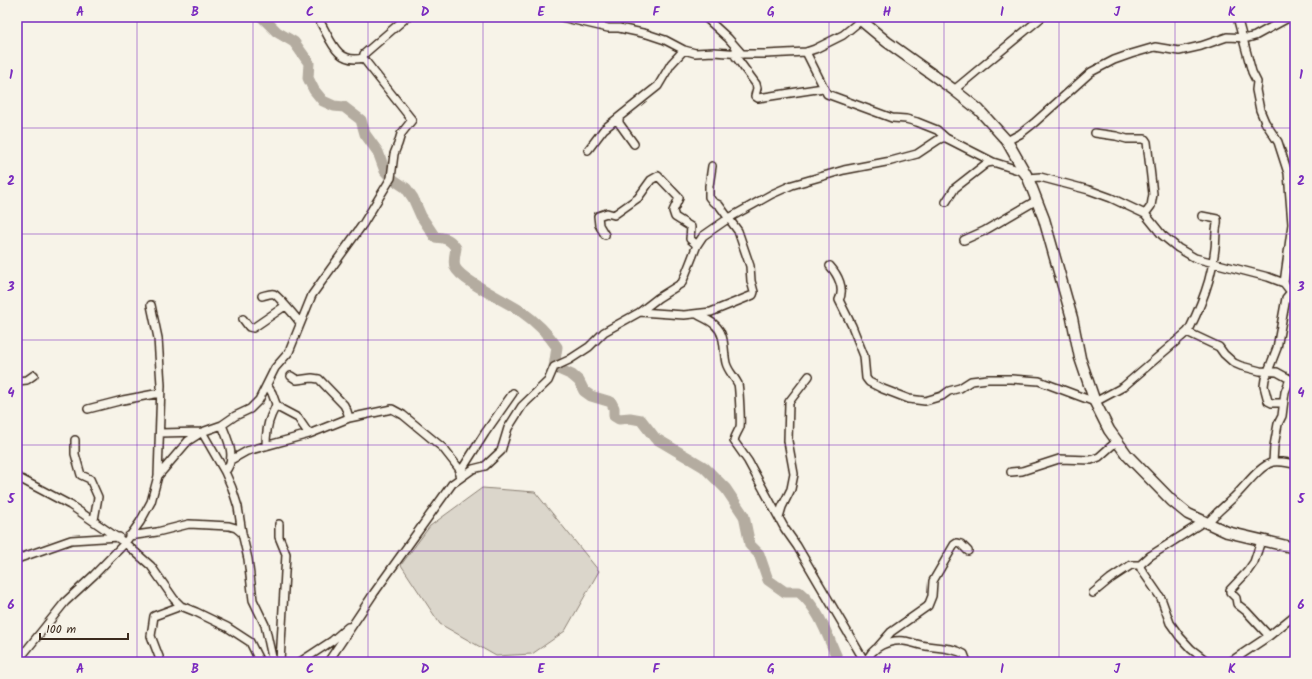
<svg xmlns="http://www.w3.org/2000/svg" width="1312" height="679" font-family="Kalam,sans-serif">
  <rect width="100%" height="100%" fill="#f7f3e8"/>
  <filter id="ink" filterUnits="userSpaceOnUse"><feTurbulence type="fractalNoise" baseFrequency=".025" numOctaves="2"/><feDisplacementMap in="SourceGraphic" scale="8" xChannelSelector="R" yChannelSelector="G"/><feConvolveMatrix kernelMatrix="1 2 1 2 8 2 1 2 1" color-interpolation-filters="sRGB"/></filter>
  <g filter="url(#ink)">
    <path fill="#dbd6cb" stroke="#8b8074" d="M482 488 535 492 599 571 565 631 532 654 496 656 440 624 401 565 430 526Z"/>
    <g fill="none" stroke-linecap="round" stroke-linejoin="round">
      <path stroke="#b4aca0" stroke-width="11" d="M262 17 277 32 294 42 309 63 308 78 314 90 323 101 334 106 344 107 361 120 365 134 378 152 385 171 391 178 406 188 413 198 421 216 435 237C446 238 450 239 456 248 455 254 453 261 455 267 461 281 508 302 522 312 535 321 548 334 557 347L554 367 572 375 579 381 584 391 591 396 611 402 614 408V416L619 419 630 418 641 420 655 438 704 467 726 489 744 516 750 545 759 554 768 580 785 592H799C820 609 828 638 839 662"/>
      <g stroke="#3b2a1e" stroke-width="10">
        <path id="street" d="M317 17C330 35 334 65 363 58
          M561 17 608 28H619L647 34 665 40 684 50 695 53 714 52 742 54H766L806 52 815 49 843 35 860 21
          M705 17 728 38 742 54
          M1237 17 1252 72 1257 82 1256 90 1260 110 1265 122 1278 142 1288 173 1292 224 1284 283
          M806 52 827 94 892 118 906 119 917 122 937 130 946 138 993 162 1018 170 1026 174
          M733 53 756 84 757 88 755 96 758 98 823 88
          M954 90 1042 17
          M619 118V123L634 144
          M1095 133 1116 136 1127 139H1145L1147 142 1153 194 1151 206 1145 214
          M1007 141 1020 134 1034 123 1091 72 1114 60 1131 54 1155 47 1179 51 1201 46 1227 37 1248 38 1255 36 1290 17
          M588 150 604 129 658 86 671 64 684 50
          M1028 178 1040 177 1089 190 1111 198 1145 214 1162 235 1178 248 1195 258 1268 277 1284 283 1291 292 1295 294
          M946 202 955 188 987 163 993 162
          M605 235 599 225 598 216 607 213 614 215 638 198 651 180 658 176 679 198 673 211 675 217 691 227 690 239 697 245
          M964 240 984 231 1037 200
          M830 266C838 275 845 289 839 300L852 326 864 356 866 378 869 382 883 389 909 399 925 401 942 396 949 391 960 388 971 381 988 379H1011L1039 381 1095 402 1123 387 1187 332 1190 328C1205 297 1216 266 1216 231 1216 227 1218 223 1217 219L1202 216
          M262 296C266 295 271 293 274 294 277 295 297 318 300 323
          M640 312 684 315 711 312 753 295 754 292 751 281 750 266 738 231 719 205 713 202 709 197V186L712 166
          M697 314C703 318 710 320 715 325 726 335 723 350 726 363 728 371 734 376 738 384 739 387 741 423 740 427 738 432 735 435 734 441L748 461 785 529 797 546 865 662
          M243 319 249 327 253 328 285 306
          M1187 332 1219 347 1224 354 1234 363 1241 366 1260 371 1277 372 1295 382
          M291 376 297 380 312 378 319 379 344 405 347 411 349 418
          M17 381 27 380 34 375
          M267 385 272 393 276 404 281 409 298 418 309 434
          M1283 403H1272L1268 401 1264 386 1265 379 1277 348 1286 298 1291 292
          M88 409 123 400 160 393
          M222 425C228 440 237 458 225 472
          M160 433 202 432 225 472 232 488 238 507 242 533 248 559 253 600 265 625 273 662
          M75 440V454L81 475 90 479 98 497 94 520
          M266 446C266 436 267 425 271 416 273 411 275 409 276 404
          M231 460 247 451 309 434 349 418 392 409 403 415 443 448 461 471
          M1273 462 1274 446 1278 424 1282 416 1285 392 1290 379
          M1011 472 1022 471 1059 459 1091 460 1099 457 1117 441
          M459 474 485 433 513 393
          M158 476 188 441 202 432 222 425 235 416 250 409 259 400 275 368 289 352 312 295 363 224 391 178 394 154 398 144 401 134 412 120 363 58 364 54 407 17
          M17 477 70 505 125 543 151 566 174 599 181 606 196 612 227 627 250 642 260 662
          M779 517 782 507 791 489 794 474 788 441 789 402 809 376
          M1203 522 1150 556 1140 565 1141 569 1161 598 1170 623 1180 637 1191 649 1208 662
          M279 524V537L286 554 280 662
          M1207 524C1215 513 1225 506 1234 497 1245 487 1259 466 1273 462 1280 461 1288 463 1295 464
          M129 536 157 532 189 524 229 526 236 528 242 533
          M1261 541 1254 562 1247 572 1230 590V592L1236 598 1237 604 1246 611 1269 636
          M17 559 71 540 119 537
          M1093 593 1110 579 1131 565H1140
          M877 648 891 632 928 606 932 596 933 581 954 545 957 543 961 544 968 551
          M17 662 65 602 94 575 125 543 140 522 151 502 158 476 161 385 158 338 151 305
          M161 662 151 636 154 616 181 606
          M300 662 332 641 348 627
          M328 662 374 593 452 484 473 469 485 466 501 451 508 428 522 406 548 381 554 367 569 360 589 347 604 332 640 312 658 298 682 283 690 263 697 245 703 236 729 218 772 194 792 185 844 170 891 161 917 154 938 140 942 138H946
          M867 662C870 647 891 639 904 641 912 642 918 645 926 646 939 648 952 647 964 654L967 662
          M1230 662 1269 636 1295 615"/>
      </g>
      <g stroke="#3b2a1e" stroke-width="13">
        <path id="secondary" d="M857 17 887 42 954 90 979 110 1007 141 1028 178 1044 219 1072 318 1080 358 1095 402 1109 430 1127 455 1172 501 1188 514 1227 532 1295 548"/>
      </g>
      <use href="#street" stroke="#f7f3e8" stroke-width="7"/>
      <use href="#secondary" stroke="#f7f3e8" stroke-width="10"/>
    </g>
  </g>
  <path fill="none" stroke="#7b2cbf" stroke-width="1" stroke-opacity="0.55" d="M137 17V662M253 17V662M368 17V662M483 17V662M598 17V662M714 17V662M829 17V662M944 17V662M1059 17V662M1175 17V662M17 128H1295M17 234H1295M17 340H1295M17 445H1295M17 551H1295"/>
  <rect width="1312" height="679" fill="none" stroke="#f7f3e8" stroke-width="44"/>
  <path d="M40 633v6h88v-6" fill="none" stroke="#3b2a1e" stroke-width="2"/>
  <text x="46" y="633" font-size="12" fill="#3b2a1e" stroke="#f7f3e8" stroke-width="3" paint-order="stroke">100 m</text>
  <rect x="22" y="22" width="1268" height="635" fill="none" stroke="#7b2cbf" stroke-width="1.5"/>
  <g font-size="13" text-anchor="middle" font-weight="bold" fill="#7b2cbf">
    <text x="80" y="16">A</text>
    <text x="195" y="16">B</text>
    <text x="310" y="16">C</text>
    <text x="425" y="16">D</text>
    <text x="541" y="16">E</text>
    <text x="656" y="16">F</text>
    <text x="771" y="16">G</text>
    <text x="887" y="16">H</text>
    <text x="1002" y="16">I</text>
    <text x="1117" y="16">J</text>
    <text x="1232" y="16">K</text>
    <text x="11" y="79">1</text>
    <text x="1301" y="79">1</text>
    <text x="11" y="185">2</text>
    <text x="1301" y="185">2</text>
    <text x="11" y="291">3</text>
    <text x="1301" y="291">3</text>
    <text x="11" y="397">4</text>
    <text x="1301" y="397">4</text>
    <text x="11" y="503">5</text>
    <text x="1301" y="503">5</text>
    <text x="11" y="609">6</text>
    <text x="1301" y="609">6</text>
    <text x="80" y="673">A</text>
    <text x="195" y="673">B</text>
    <text x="310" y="673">C</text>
    <text x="425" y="673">D</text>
    <text x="541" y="673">E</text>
    <text x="656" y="673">F</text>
    <text x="771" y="673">G</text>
    <text x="887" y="673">H</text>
    <text x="1002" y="673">I</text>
    <text x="1117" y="673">J</text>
    <text x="1232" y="673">K</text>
  </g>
</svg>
